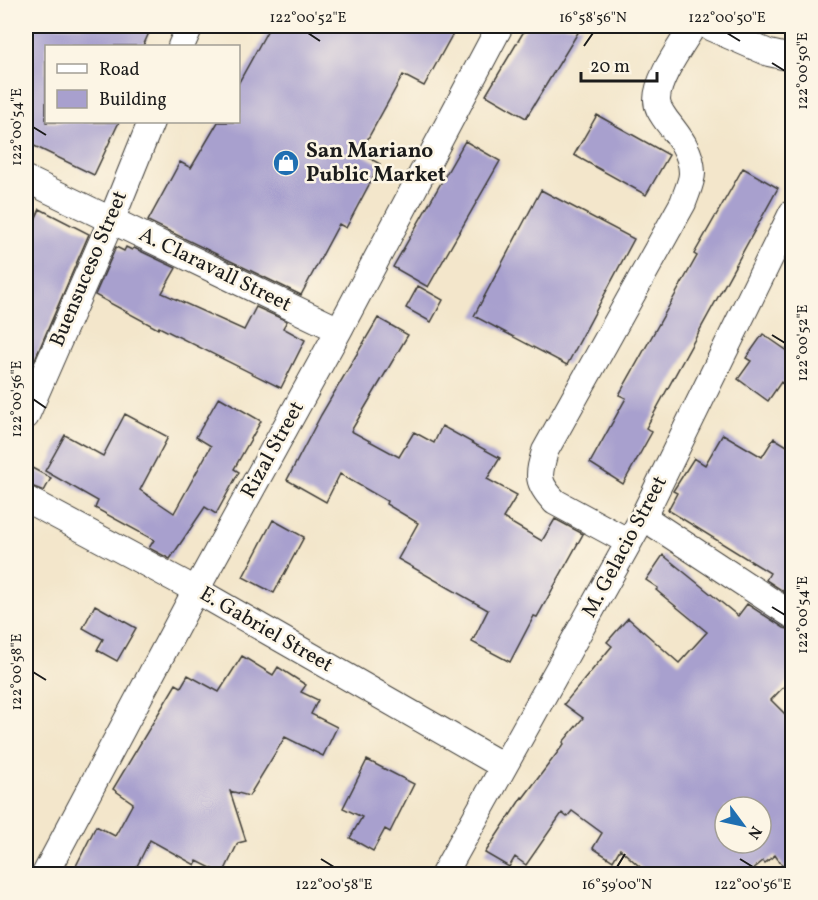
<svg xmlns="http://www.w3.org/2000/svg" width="818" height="900" font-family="Vollkorn,serif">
  <rect width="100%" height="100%" fill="#fcf5e5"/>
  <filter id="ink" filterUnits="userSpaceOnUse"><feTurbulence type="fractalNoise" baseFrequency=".0167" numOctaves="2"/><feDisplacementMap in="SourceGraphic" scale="12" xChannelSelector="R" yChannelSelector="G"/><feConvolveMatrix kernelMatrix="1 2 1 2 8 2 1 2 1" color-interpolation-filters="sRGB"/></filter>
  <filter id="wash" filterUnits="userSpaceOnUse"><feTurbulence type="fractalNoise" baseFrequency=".008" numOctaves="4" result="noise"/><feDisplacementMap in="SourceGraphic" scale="24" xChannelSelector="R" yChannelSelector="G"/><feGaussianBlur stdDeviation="1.35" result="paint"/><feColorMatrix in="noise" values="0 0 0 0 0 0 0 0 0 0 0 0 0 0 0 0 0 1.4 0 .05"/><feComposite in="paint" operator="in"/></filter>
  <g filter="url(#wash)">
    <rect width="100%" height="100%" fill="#f3e6cb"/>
    <g id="blocks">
      <path fill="#a8a0ce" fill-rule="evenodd" d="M26 26H152L143 46H46V122H119L94 175 26 142Z
        M270 26H457L424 86 403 75 360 153 380 164 346 228 339 224 301 295 148 221 180 162 191 168 218 122H238V84Z
        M527 26H582L526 118 486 95Z
        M597 115 669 155 646 195 574 155Z
        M465 141 500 161 428 287 393 267Z
        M743 168 778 188 646 428 652 432 623 484 590 463 626 398 619 395 697 256 694 254Z
        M541 190 634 239 567 365 474 316Z
        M40 209 89 234 26 380V220L33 224Z
        M116 247 124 251 126 247 132 250 134 248 176 268 162 293 244 330 256 307 287 321 283 328 305 340 281 388 159 327 158 329 95 295Z
        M418 286 443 300 431 322 406 308Z
        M378 318 408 335 351 431 399 457 414 432 434 443 442 426 500 458 487 479 517 495 503 518 542 541 555 519 583 534 537 617 534 616 510 662 472 642 488 610 398 559 418 523 386 504 387 501 340 474 326 502 287 480 321 415Z
        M763 334 792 354V390L781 382 768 401 738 379 751 361 746 358Z
        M219 397 261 421 234 469 239 472 216 514 205 507 170 559 149 548 154 540 95 508 98 501 45 471 65 435 103 456 125 414 168 437 140 490 174 513 211 446 196 437Z
        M723 434 762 457 774 438 792 449V597L766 580 770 573 668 510 677 493 673 491 694 458 705 465Z
        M32 468 51 478 44 491 26 484V480Z
        M273 520 304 537 274 593 243 577Z
        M663 555 738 616 747 604 784 628 792 630V678L771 700 792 721V874H788L775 855 765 863 763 861 747 874H648L620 849 613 861 593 848 602 833 572 811 567 817 562 813 526 865 515 857 509 867 485 853 522 797 523 798 564 744 563 742 583 718 564 704 612 646 607 642 628 618 679 663 707 632 656 590 658 588 646 580ZM725 807H761V843H725Z
        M95 605 136 628 117 661 97 650 103 639 83 628Z
        M242 656 273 675 278 667 306 685 301 692 318 700 311 714 337 727 323 756 285 737 249 796 230 791 246 841 238 843 223 874 197 861 195 865 150 840 133 874H72L96 826 115 836 133 803 113 789 176 684 181 687 188 675 219 692Z
        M367 760 414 784 390 832 385 829 373 851 350 838 362 817 343 808Z"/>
    </g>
  </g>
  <g filter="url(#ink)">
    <use href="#blocks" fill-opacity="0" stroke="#3c3a36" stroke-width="1.5"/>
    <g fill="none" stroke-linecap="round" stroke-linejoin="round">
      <g stroke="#3c3a36" stroke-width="28">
        <path id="minor" d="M707 26 769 53 792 58
          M181 46 190 26
          M26 179 339 330
          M26 416 111 221 151 122
          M26 499 196 590 503 766
          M643 517 792 615
          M629 542 555 502C536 482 538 476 545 451L683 203C686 194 692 182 692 173 692 152 678 135 666 120 662 114 657 108 657 100 657 78 682 45 693 26
          M45 874 196 590 339 330 500 26
          M444 874 643 517 792 213"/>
      </g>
      <use href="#minor" stroke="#fff" stroke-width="26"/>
    </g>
  </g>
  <path fill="none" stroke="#1c1c1c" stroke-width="2" d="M308 33 320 41M727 33 740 41M584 46 593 33M772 63 785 71M33 127 46 135M772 335 785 343M33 399 46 408M772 607 785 615M33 672 46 680M321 859 334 867M740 859 753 867M617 867 625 854"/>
  <defs>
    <g id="shop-disc" transform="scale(1.35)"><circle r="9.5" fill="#1f6fb2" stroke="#fcf5e5"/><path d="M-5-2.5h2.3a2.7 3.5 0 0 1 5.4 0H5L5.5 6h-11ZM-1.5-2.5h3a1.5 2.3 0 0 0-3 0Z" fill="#fff"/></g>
  </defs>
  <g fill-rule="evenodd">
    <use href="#shop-disc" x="286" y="163"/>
  </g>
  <g text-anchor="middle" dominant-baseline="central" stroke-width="5" stroke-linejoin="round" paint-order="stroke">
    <g font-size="21" font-weight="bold" fill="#1c1c1c" stroke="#fcf5e5" text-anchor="start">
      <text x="306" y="151">San Mariano<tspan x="306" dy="24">Public Market</tspan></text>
    </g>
    <g font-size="21" fill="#1c1c1c" stroke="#fcf5e5">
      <text transform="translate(89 269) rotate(-67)">Buensuceso Street</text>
      <text transform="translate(215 270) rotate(26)">A. Claravall Street</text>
      <text transform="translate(273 450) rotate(-61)">Rizal Street</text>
      <text transform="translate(625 547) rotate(-62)">M. Gelacio Street</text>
      <text transform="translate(266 630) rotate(30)">E. Gabriel Street</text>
    </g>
  </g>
  <rect width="818" height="900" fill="none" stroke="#fcf5e5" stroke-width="66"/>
  <rect x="45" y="45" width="195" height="78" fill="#fcf5e5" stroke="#a29e95" stroke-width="1.5"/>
  <rect x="57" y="64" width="30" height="9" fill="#ffffff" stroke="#a29e95" stroke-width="1.5"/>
  <text x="99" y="75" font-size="18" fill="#1c1c1c">Road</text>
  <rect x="57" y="90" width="30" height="18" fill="#a8a0ce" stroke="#a29e95" stroke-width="1.5"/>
  <text x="99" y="105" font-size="18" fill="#1c1c1c">Building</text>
  <g transform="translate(743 825) rotate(123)"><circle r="28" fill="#fcf5e5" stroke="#a29e95" stroke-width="1.5"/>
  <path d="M0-4.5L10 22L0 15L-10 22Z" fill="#1f6fb2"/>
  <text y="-9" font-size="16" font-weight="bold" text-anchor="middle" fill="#1c1c1c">N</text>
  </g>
  <path d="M581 72v9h76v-9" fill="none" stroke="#1c1c1c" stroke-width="3"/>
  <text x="590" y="72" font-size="18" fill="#1c1c1c" stroke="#fcf5e5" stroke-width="4.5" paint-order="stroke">20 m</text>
  <rect x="33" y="33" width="752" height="834" fill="none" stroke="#1c1c1c" stroke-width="2"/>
  <g font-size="15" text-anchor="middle" fill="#1c1c1c">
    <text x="308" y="22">122°00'52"E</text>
    <text x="593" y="22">16°58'56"N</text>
    <text x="727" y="22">122°00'50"E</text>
    <text transform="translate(802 71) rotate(-90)" y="5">122°00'50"E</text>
    <text transform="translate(16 127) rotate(-90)" y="5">122°00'54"E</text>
    <text transform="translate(802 343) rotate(-90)" y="5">122°00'52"E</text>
    <text transform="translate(16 399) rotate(-90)" y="5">122°00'56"E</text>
    <text transform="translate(802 615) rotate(-90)" y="5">122°00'54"E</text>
    <text transform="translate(16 672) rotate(-90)" y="5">122°00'58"E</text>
    <text x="334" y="889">122°00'58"E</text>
    <text x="617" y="889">16°59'00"N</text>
    <text x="753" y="889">122°00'56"E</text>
  </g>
</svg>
